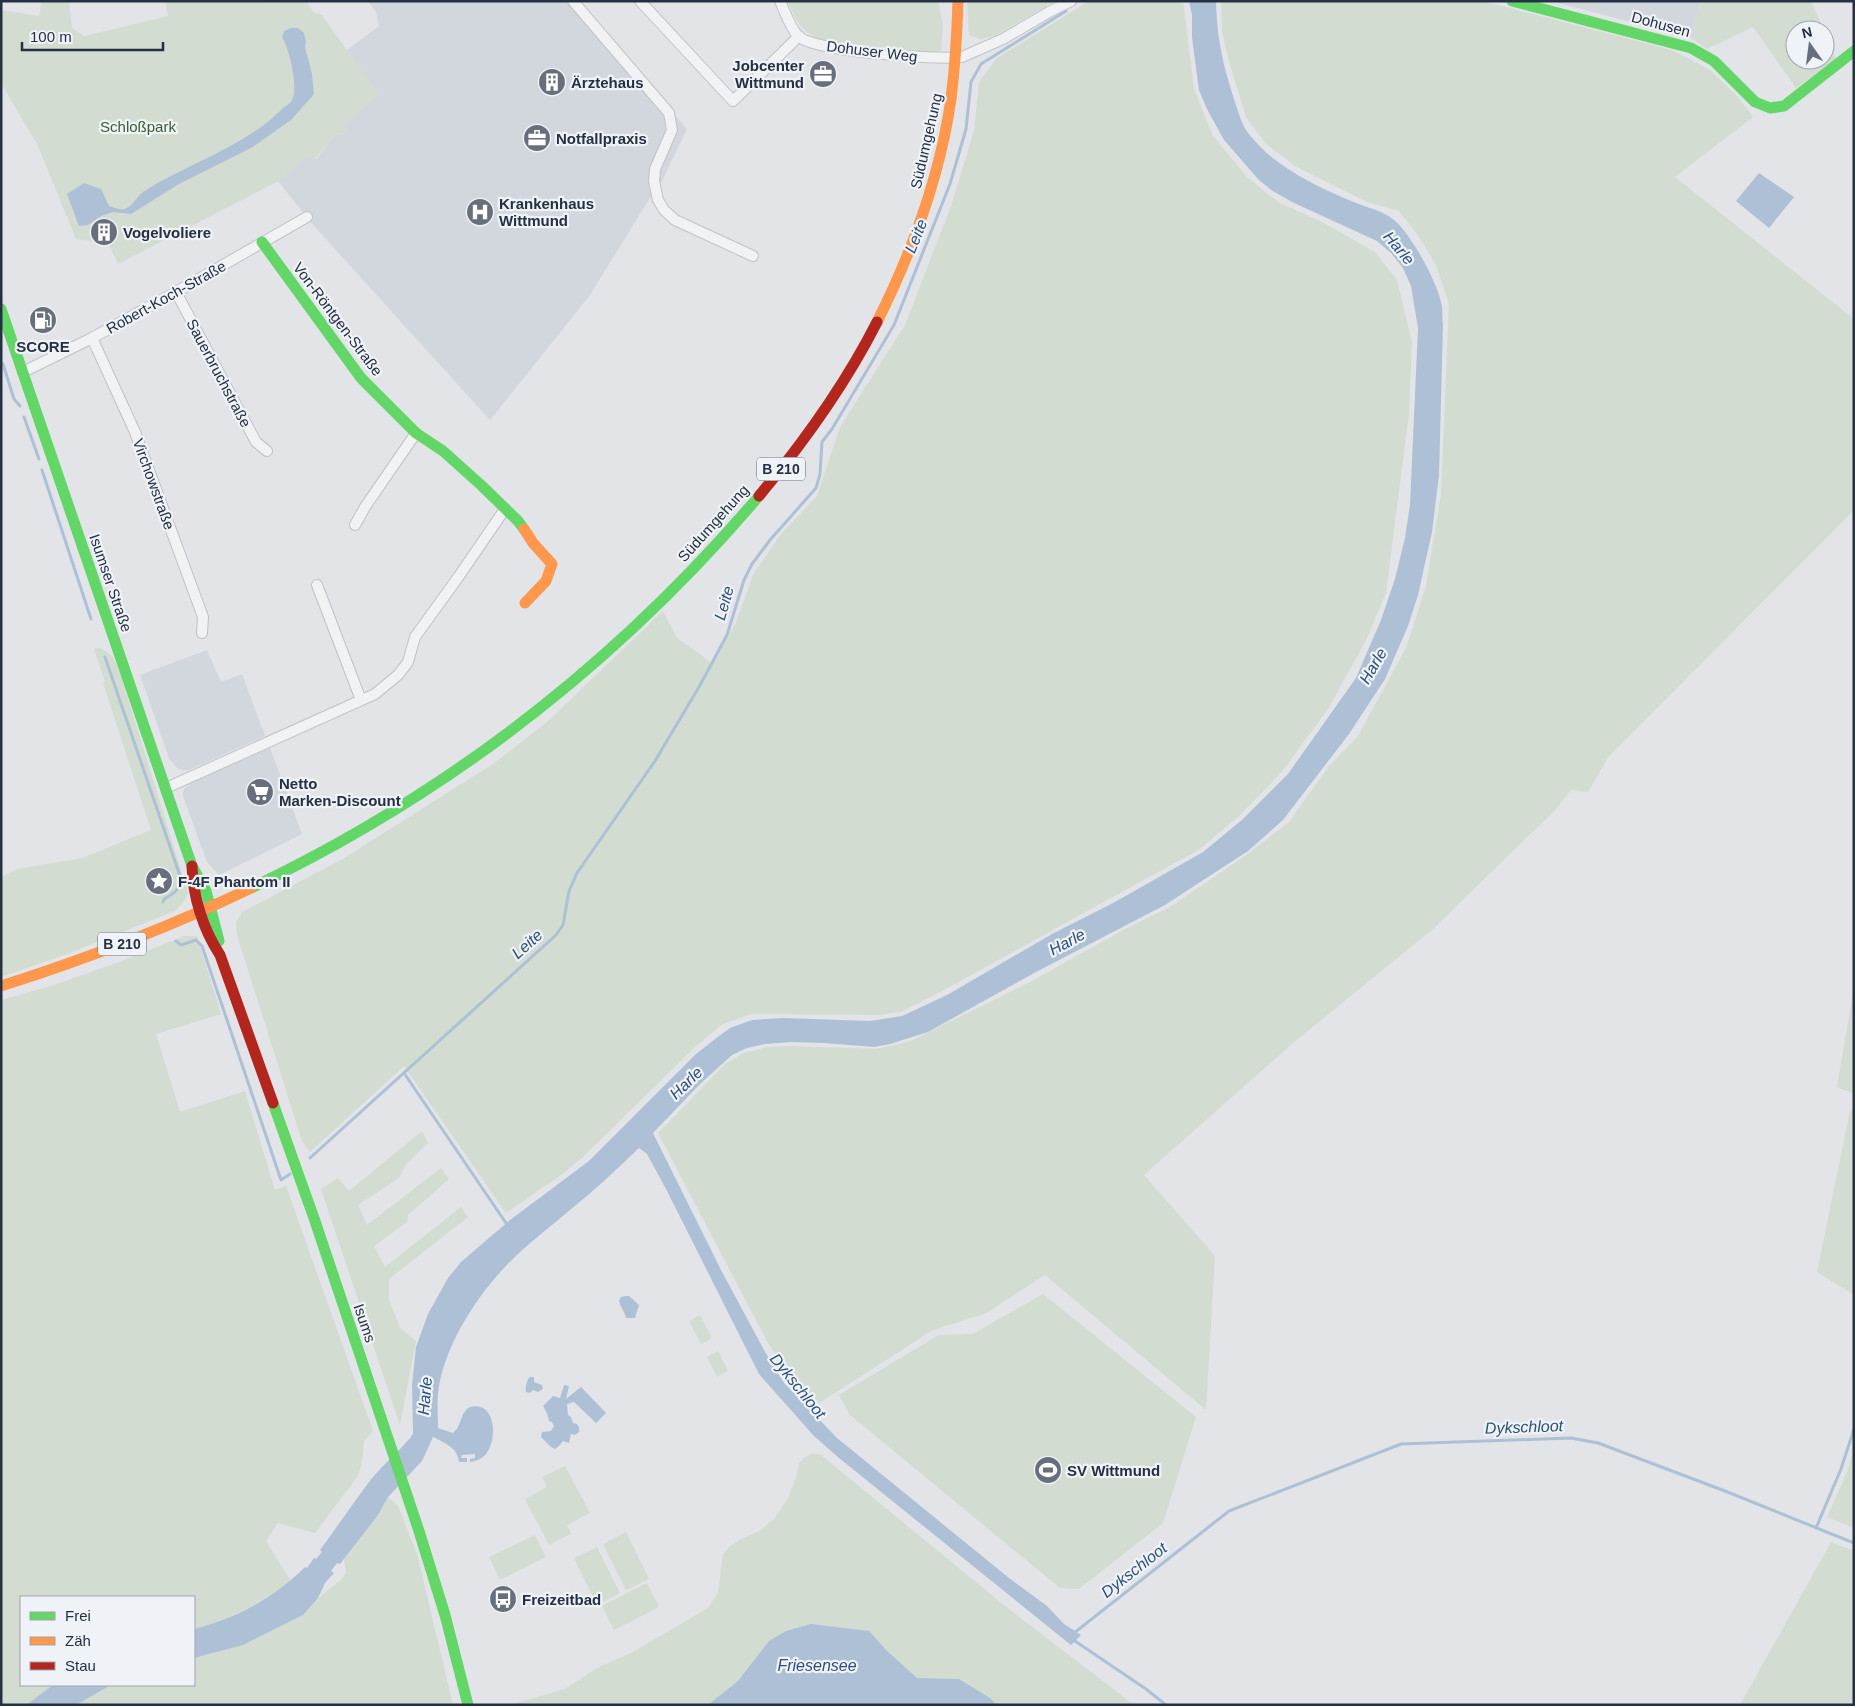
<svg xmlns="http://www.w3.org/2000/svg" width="1855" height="1706" font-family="Helvetica,sans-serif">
  <rect width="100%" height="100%" fill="#e2e4e7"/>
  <path fill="#d2d7de" d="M368 1H579L687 129 662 181 648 201 590 295 490 420 314 226 278 181 310 154 316 159 335 135 343 134 347 129 340 127 378 95 347 50 379 26 376 12Z
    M1551 1H1700L1691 38Z
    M207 650 221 682 242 674 265 736 189 770H182L177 768 169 758 140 675Z
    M270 748 302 834 219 875 207 862 183 796V792L185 788 194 781Z"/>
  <path fill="#d2dcd1" d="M42 1H69L72 28 84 36 168 16 165 1H271L272 3 275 1H306L314 13 322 15 379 95 341 127 348 129 343 134 335 135 315 159 310 154 278 181 118 264 108 243 76 239 38 146 1 83V10L39 16Z
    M787 1H938L943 24 941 50 934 53 826 42C800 32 799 24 787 1Z
    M967 1H1055L996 35 981 39 969 35Z
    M1089 1H1183L1194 89 1213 136 1247 177 1278 202 1324 223 1375 252 1397 280 1412 342 1409 413 1386 593 1365 642 1328 709 1281 773 1239 816 1200 849 944 990 901 1012 878 1015 751 1014 723 1024 696 1046 585 1155 565 1172 506 1213 404 1066 310 1152 302 1141 237 935 236 922 242 912 341 860 493 764 547 722 663 611 677 638 712 663 736 623 753 575 781 534 817 496 840 427 905 325 951 206 974 131 979 82 997 58Z
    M1221 1H1483L1672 50 1710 70 1739 98 1753 117 1675 177 1854 319V510L1609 756 1588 792 1571 790 1555 810 1433 929 1293 1043 1144 1175 1215 1256 1206 1410 1045 1275 986 1313 931 1331 818 1404 791 1376 768 1343 658 1133 726 1063 744 1053 768 1047 789 1046 876 1049 911 1041 1030 982 1125 929 1170 907 1248 854 1289 822 1329 766 1358 736 1406 648 1426 586 1441 494 1449 304 1436 265 1417 234 1399 211 1367 202 1295 166 1266 144 1246 117 1231 68 1222 32Z
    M1700 1H1811L1824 30H1795V60H1825V33L1836 59 1796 88 1753 27 1707 49 1691 38Z
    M99 648C115 654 116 663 122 679L188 893 183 903 175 911 67 954 1 977V877L17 869 82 858 151 830 103 683 105 682 94 649Z
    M184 936H197L221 1014 156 1034 180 1112 245 1091 275 1190 286 1186 373 1431 364 1441 362 1462 358 1476 315 1533 278 1523 266 1541 291 1581C258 1604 233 1618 194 1629V1597H21V1685H53L26 1705H1V1000L51 986 125 960Z
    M1854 987V1094L1837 1087Z
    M1854 1109V1295L1817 1272 1850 1111Z
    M422 1131 428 1143 406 1164 399 1178 358 1205 367 1225 441 1168 449 1179 408 1215 407 1222 374 1246 385 1267 461 1207 468 1217 389 1279V1300L400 1328 416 1341 400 1425 321 1189 338 1178 349 1191Z
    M1043 1294 1196 1417 1163 1523 1079 1589 1060 1588 850 1415 839 1395 939 1335 973 1334Z
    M700 1315 712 1338 701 1344 689 1321Z
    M718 1351 728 1371 717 1377 707 1357Z
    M1854 1448V1528L1827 1517 1847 1472Z
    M812 1453 821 1455 1005 1606 1134 1705H509L565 1689 597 1668 633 1652 708 1608 718 1593 723 1554 729 1547 741 1539 759 1531 774 1519 788 1498 797 1476 799 1463 805 1457Z
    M565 1466 590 1513 567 1525 571 1534 549 1545 525 1499 547 1487 542 1477Z
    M388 1497 398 1506 417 1554 453 1705H76L111 1685H194V1658L243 1645 303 1615 318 1598 342 1579 346 1573 344 1558 378 1515Z
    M626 1532 649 1579 626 1590 603 1544Z
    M535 1535 546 1557 500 1580 489 1557Z
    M1831 1542 1854 1551V1705H1740Z
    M597 1547 620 1593 597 1605 574 1558Z
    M647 1583 659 1607 614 1630 602 1606Z"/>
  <path fill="#adc0d6" d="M1189 1H1216C1217 40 1223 65 1235 102 1238 111 1241 122 1246 130 1271 166 1317 187 1356 203 1368 208 1384 211 1394 220 1411 234 1436 280 1441 302 1443 309 1442 317 1443 325L1439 475 1432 532 1418 595 1408 626 1385 679 1349 734 1283 820 1248 851 1165 905 1034 973 928 1032 890 1044 874 1047 824 1043 791 1042 765 1044 747 1048 732 1055 700 1084 653 1133 721 1270 764 1350 784 1383 837 1438 1009 1578 1047 1606 1064 1624 1081 1635 1071 1645 839 1458 814 1436 759 1374 666 1189 647 1154 639 1148C617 1169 595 1190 571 1209 554 1224 535 1238 519 1253 482 1287 444 1343 438 1393 437 1404 438 1416 438 1428L453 1433C462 1426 460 1412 470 1407 473 1406 478 1406 481 1407 498 1414 495 1447 484 1456 480 1460 475 1461 470 1462V1459L475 1458V1454L462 1455 461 1458H467V1462H459C458 1448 445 1443 433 1437L422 1461 388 1497 378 1515 340 1564 337 1563 331 1571 334 1573 325 1583 318 1598 303 1615 243 1645 194 1658V1629C236 1618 274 1598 305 1567L307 1568 314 1558 316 1559 322 1552 320 1550C338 1526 354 1501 373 1477 385 1463 399 1451 411 1437L413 1433 412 1385 416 1347 428 1314 448 1278 461 1262 510 1220 589 1161 696 1054 715 1039 730 1028 752 1020 783 1018 870 1021 902 1016 947 995 1052 934 1115 902 1203 852 1243 819 1288 774 1356 678 1381 620 1395 579 1405 538 1410 505 1418 328 1411 286 1403 268 1391 253 1377 241 1292 202 1271 190 1258 179 1224 140 1207 109 1199 90 1192 38V15Z
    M291 28H298L304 33 306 42 305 47 312 74 314 94 291 120 251 148 179 184 131 214 113 212 101 216 88 225 79 226 67 194 84 183 101 189 109 206C115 208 122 211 127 208 134 204 137 196 143 192 188 163 243 148 281 110 284 107 290 104 292 100 299 88 289 48 282 37L284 31Z
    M1759 173 1794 197 1769 228 1736 201Z
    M626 1296H629L639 1305 635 1318H626C625 1312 621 1308 619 1301L621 1297Z
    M530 1377H534V1382L542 1385 543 1389 538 1392 533 1390 530 1393 526 1392C525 1388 527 1379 530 1377Z
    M564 1385 569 1386 566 1399 581 1387 606 1413 596 1423 574 1402 567 1404 568 1415 571 1417 573 1423 577 1424 579 1427V1432L575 1435 571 1434 569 1443 563 1441 559 1446 555 1449 551 1447 541 1437 542 1432 551 1431 554 1426 552 1422 549 1421 547 1413 543 1406 553 1396 560 1398Z
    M811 1624 869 1631 886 1650 917 1678 959 1679 990 1698 997 1705H708L738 1681 769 1641 786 1631Z
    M53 1685H111L76 1705H26Z"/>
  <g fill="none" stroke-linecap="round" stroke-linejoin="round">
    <path stroke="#adc0d6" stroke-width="3" d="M3 364 14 399 20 406
      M24 417 39 459
      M42 470 91 619
      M105 657 180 876C181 889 175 893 164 899L163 902
      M176 941 181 945 196 940 202 946 281 1180 290 1174
      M404 1073 508 1226
      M310 1158 556 935 563 925 569 891 577 873 655 761 699 687 727 635 744 580 752 564 770 540 816 488 820 474 822 442 832 429 894 325 950 184 966 129 971 82 981 64 1066 11 1065 9
      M1816 1528 1841 1469 1854 1429
      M1074 1633 1229 1511 1401 1444 1571 1438 1598 1443 1725 1491 1854 1543
      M1072 1639 1146 1689 1166 1705"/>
    <g stroke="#c0c2c5" stroke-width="12">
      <path id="street" d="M573 1 669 113 672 130 655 169 654 181 658 200 664 210 675 220 753 256
        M640 1 733 101 799 36
        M780 1C785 12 790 27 798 36 814 52 937 60 962 57L1003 39 1049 12 1071 1
        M176 292 256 442 267 451
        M92 338 135 432 203 617 202 633
        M23 372 92 338 176 292 307 217
        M355 525 365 507 416 433
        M317 585 361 700
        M166 788 375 694 398 675 408 662 415 637 459 576 505 509"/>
    </g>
    <use href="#street" stroke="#f1f2f4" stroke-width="10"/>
    <path stroke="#63d668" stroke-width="11" d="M1512 1 1691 48 1714 61 1755 102 1770 108 1784 106 1854 51
      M262 242 361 378 416 433 443 451 481 485 518 521 524 529
      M1 309 192 866 206 891 219 941
      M251 888C448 794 617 663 759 496
      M273 1103 315 1221 419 1531 445 1615 468 1705"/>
    <path stroke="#ff974d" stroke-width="11" d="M877 322C912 252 940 177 951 99 955 67 957 34 958 1
      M524 529 533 543 552 564 546 581 525 603
      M1 986C86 959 170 927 251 888"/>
    <path stroke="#b3261e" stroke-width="11" d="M759 496C804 442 845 385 877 322
      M192 866C193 897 203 929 220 955L273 1103"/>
  </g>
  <defs>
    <g id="office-disc" transform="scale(1.4375)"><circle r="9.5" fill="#686f7c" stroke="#eff2f7"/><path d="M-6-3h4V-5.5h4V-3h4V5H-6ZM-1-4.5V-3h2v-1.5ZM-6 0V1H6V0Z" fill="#fff"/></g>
    <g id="building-disc" transform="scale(1.4375)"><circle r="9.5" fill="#686f7c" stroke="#eff2f7"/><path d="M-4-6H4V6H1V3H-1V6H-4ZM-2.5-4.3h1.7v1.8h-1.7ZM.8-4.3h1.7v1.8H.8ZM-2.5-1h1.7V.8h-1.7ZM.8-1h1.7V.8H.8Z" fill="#fff"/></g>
    <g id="hospital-disc" transform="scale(1.4375)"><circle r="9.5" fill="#686f7c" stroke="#eff2f7"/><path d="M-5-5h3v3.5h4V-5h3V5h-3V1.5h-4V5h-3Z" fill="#fff"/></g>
    <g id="fuel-disc" transform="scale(1.4375)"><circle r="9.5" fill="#686f7c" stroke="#eff2f7"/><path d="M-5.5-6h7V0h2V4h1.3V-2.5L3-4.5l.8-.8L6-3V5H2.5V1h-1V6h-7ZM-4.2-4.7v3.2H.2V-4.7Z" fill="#fff"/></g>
    <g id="supermarket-disc" transform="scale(1.4375)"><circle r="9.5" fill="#686f7c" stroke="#eff2f7"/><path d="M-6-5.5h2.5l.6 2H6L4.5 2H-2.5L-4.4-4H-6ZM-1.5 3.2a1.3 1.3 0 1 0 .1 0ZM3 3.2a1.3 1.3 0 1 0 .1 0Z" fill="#fff"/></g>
    <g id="sight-disc" transform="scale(1.4375)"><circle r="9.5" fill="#686f7c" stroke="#eff2f7"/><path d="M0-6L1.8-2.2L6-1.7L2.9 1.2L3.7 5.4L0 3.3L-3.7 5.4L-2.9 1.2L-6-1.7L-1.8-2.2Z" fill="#fff"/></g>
    <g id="stadium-disc" transform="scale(1.4375)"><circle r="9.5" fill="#686f7c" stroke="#eff2f7"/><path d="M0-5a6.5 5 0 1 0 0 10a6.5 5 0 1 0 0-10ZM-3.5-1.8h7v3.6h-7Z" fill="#fff"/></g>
    <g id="bus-disc" transform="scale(1.4375)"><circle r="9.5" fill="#686f7c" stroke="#eff2f7"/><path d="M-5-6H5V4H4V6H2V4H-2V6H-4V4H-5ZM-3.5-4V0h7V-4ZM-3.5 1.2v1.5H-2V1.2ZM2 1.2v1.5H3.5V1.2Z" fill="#fff"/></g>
  </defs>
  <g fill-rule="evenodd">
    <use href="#office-disc" x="823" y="74"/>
    <use href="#building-disc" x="552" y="82"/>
    <use href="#office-disc" x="537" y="138"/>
    <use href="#hospital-disc" x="480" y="212"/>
    <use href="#building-disc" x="104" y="232"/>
    <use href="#fuel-disc" x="43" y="320"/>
    <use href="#supermarket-disc" x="260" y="792"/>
    <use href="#sight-disc" x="159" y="881"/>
    <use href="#stadium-disc" x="1048" y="1470"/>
    <use href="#bus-disc" x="503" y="1599"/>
  </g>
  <g text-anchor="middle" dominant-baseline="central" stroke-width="4.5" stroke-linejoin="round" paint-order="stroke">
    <g fill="#eff2f7" stroke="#626a79" stroke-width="1">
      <rect x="757" y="457.5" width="48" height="23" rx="4"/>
      <rect x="98" y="932.5" width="48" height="23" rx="4"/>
    </g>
    <g font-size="14" font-weight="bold" fill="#263043">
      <text x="781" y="469">B 210</text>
      <text x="122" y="944">B 210</text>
    </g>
    <g font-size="15" fill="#263043" stroke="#eff2f7">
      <text transform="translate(1661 24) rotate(15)">Dohusen</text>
      <text transform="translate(872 51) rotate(7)">Dohuser Weg</text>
      <text transform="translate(926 141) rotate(-77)">Südumgehung</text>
      <text transform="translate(166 297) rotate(-29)">Robert-Koch-Straße</text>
      <text transform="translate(338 319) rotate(53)">Von-Röntgen-Straße</text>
      <text transform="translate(219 373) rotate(62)">Sauerbruchstraße</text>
      <text transform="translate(154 484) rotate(70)">Virchowstraße</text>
      <text transform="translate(713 523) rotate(-48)">Südumgehung</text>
      <text transform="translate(111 583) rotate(71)">Isumser Straße</text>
      <text transform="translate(365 1323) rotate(71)">Isums</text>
    </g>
    <g font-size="15" font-weight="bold" fill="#263043" stroke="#eff2f7" text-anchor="start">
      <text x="804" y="65" text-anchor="end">Jobcenter<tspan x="804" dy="17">Wittmund</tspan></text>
      <text x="571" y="82">Ärztehaus</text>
      <text x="556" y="138">Notfallpraxis</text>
      <text x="499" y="203">Krankenhaus<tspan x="499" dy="17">Wittmund</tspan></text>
      <text x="123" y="232">Vogelvoliere</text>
      <text x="43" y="346" text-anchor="middle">SCORE</text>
      <text x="279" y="783">Netto<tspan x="279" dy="17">Marken-Discount</tspan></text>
      <text x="178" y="881">F-4F Phantom II</text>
      <text x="1067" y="1470">SV Wittmund</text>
      <text x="522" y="1599">Freizeitbad</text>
    </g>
    <g font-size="15" fill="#3a6032" stroke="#eff2f7">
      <text x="138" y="126">Schloßpark</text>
    </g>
    <g font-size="16" font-style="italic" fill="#2c4f7c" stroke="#eff2f7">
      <text transform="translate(916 236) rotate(-68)">Leite</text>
      <text transform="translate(1399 248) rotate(50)">Harle</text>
      <text transform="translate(724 603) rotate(-74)">Leite</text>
      <text transform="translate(1373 666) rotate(-60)">Harle</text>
      <text transform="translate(1067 942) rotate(-28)">Harle</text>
      <text transform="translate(527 944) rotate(-42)">Leite</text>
      <text transform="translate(686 1083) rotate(-44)">Harle</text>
      <text transform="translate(798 1386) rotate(51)">Dykschloot</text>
      <text transform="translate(425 1396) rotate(-85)">Harle</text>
      <text transform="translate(1524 1427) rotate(-2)">Dykschloot</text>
      <text transform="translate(1134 1570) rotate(-38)">Dykschloot</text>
      <text x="817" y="1665">Friesensee</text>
    </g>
  </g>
  <rect width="1855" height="1706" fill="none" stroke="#263043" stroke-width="5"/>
  <rect x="20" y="1596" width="175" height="90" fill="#eff2f7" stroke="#9fa4af"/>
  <rect x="30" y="1612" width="25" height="8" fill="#63d668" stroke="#9fa4af"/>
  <text x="65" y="1621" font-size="15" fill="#263043">Frei</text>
  <rect x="30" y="1637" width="25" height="8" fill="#ff974d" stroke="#9fa4af"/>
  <text x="65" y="1646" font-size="15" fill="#263043">Zäh</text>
  <rect x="30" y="1662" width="25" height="8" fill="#b3261e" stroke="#9fa4af"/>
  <text x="65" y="1671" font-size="15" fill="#263043">Stau</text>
  <g transform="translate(1810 45) rotate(346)"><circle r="24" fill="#eff2f7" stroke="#9fa4af"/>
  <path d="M0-4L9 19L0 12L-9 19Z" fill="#686f7c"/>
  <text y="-8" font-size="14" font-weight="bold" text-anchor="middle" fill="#263043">N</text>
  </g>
  <path d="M22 42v8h141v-8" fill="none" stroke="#263043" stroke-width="2.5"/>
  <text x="30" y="42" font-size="15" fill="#263043" stroke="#eff2f7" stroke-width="4" paint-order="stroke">100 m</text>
</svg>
